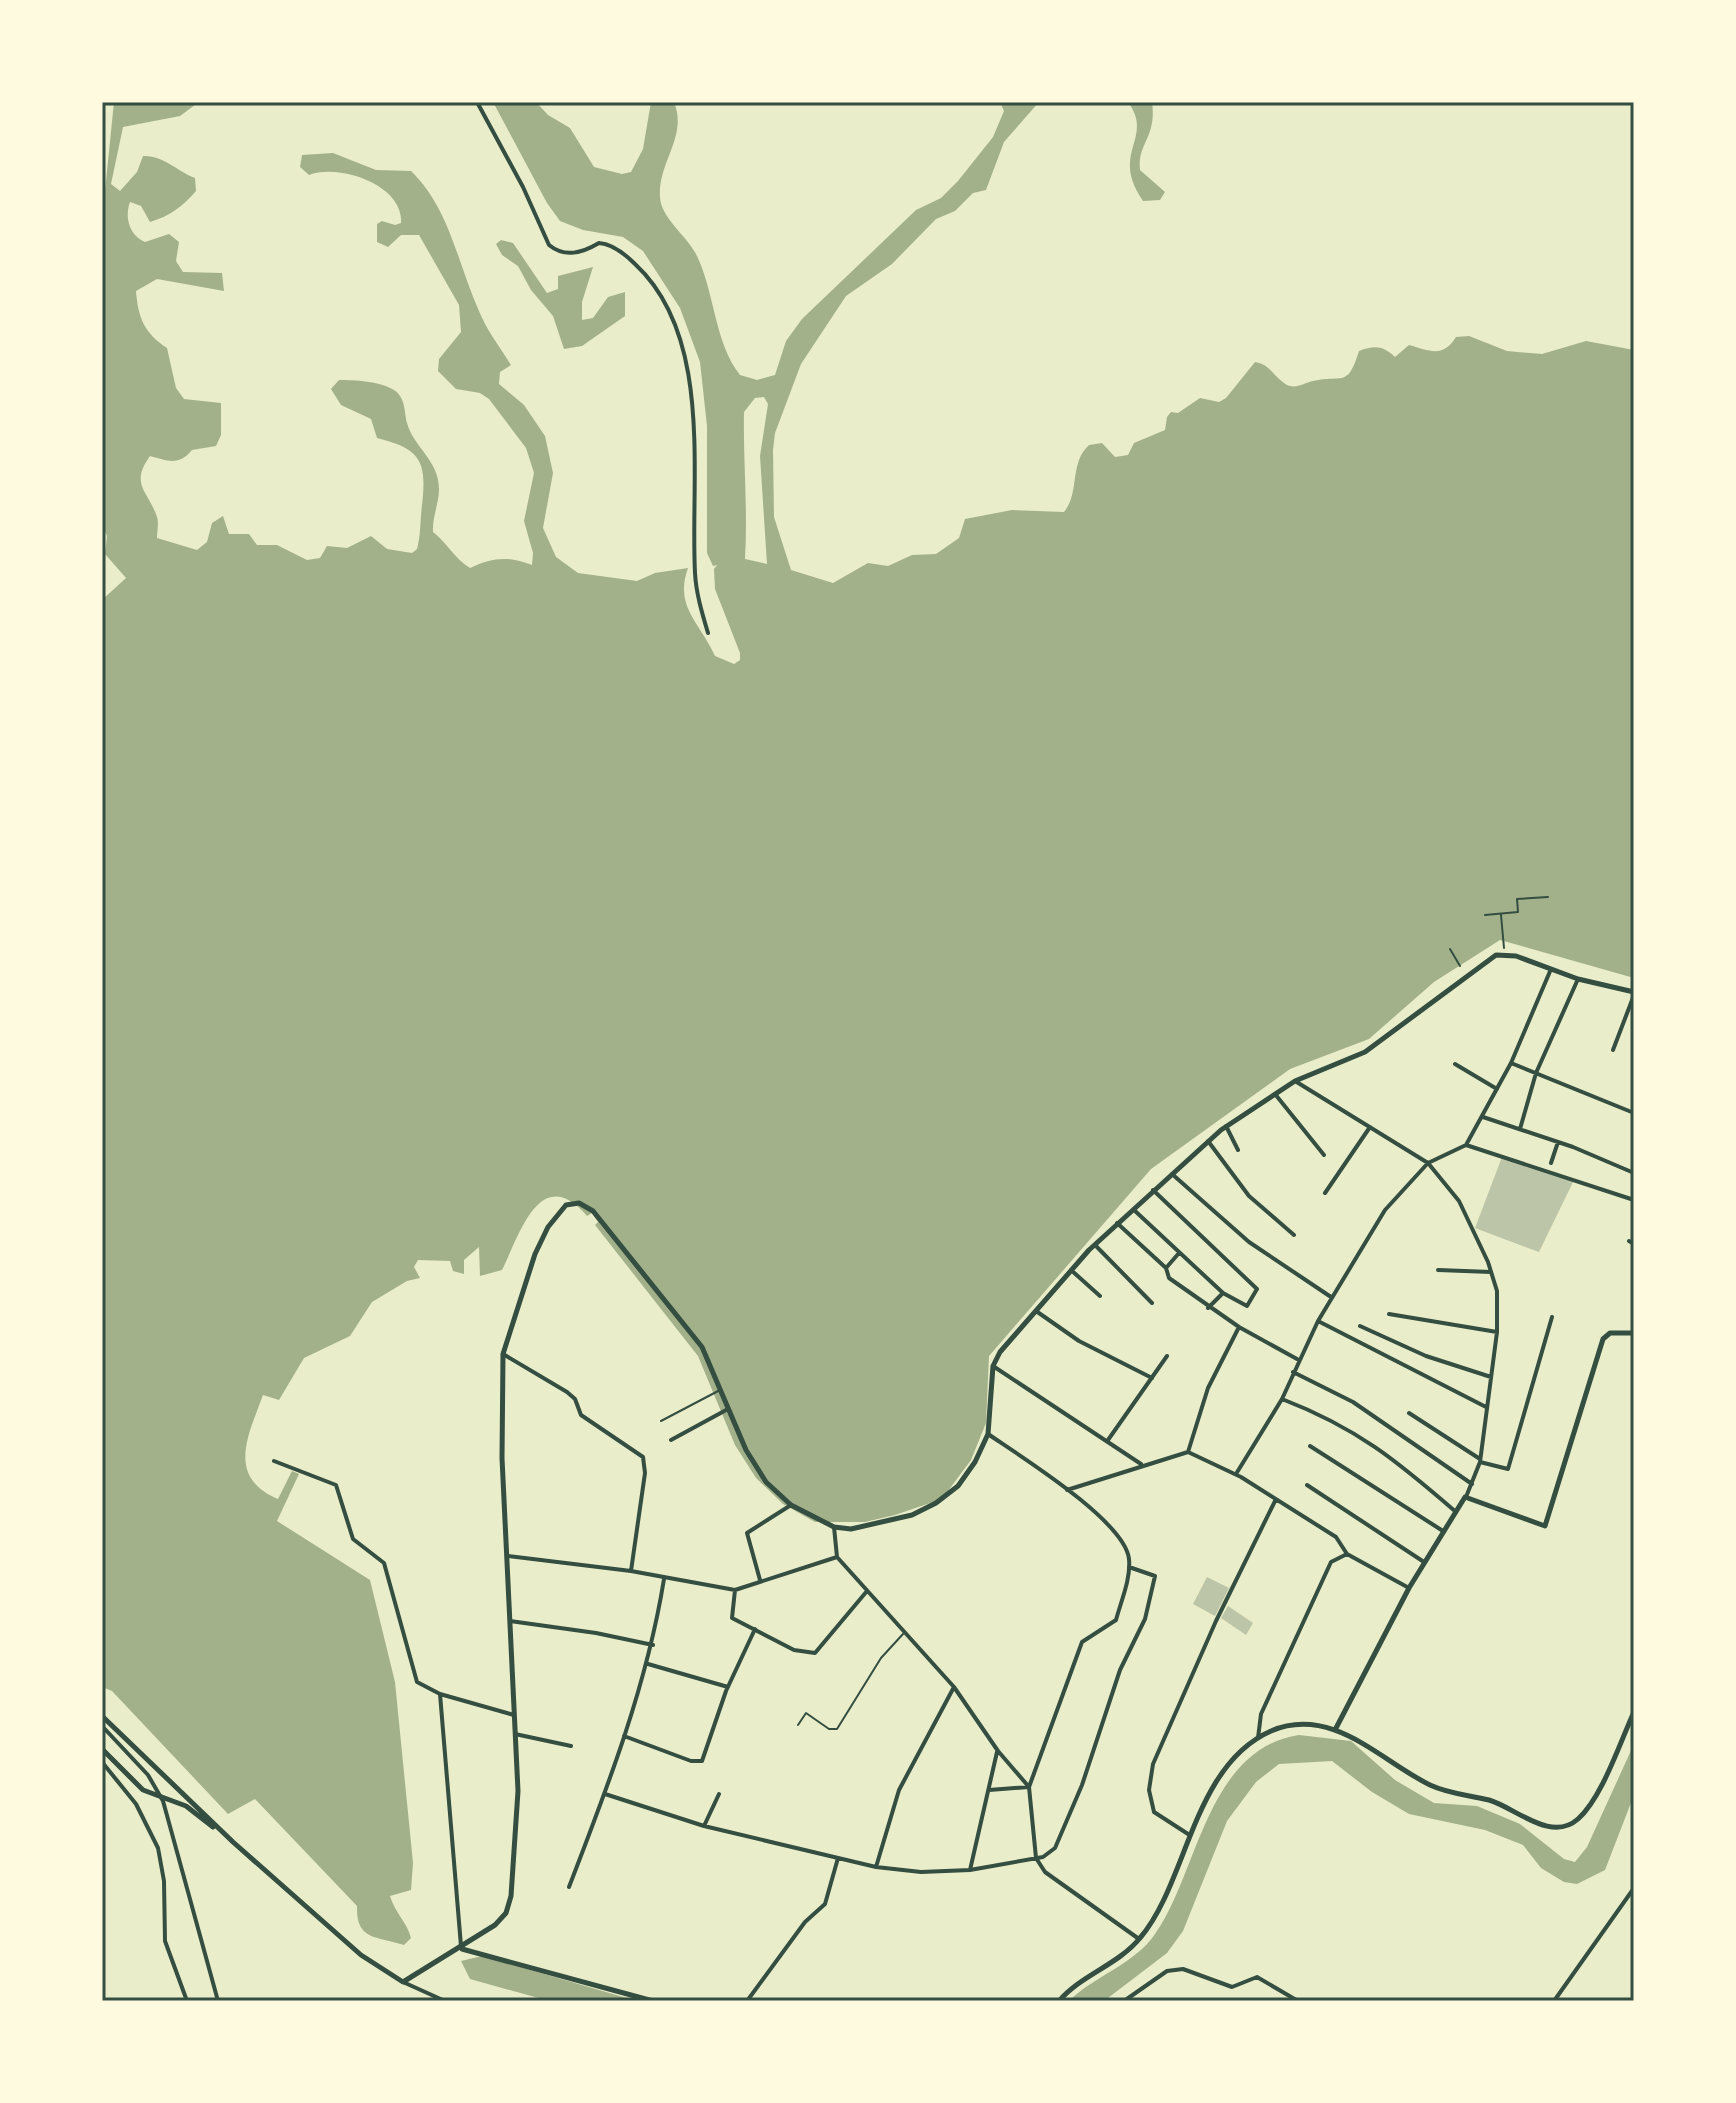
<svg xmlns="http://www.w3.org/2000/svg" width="1736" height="2103" font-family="'Fira Sans Condensed',sans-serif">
  <rect width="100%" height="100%" fill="#e9edc9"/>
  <path fill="#a3b18a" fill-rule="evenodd" d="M114 102H199L180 116 123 127 111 184 120 191 137 172 143 156C163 155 177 171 195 178L196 191C182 207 170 216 150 222L141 206 130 202C124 218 130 236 145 242L169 234 179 242 176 261 183 272 222 273 224 291 157 279 136 291C138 317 144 333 167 348L176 388 184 399 221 403V435L216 446 192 450C179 466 168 461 150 456 129 485 149 492 157 517 159 523 157 532 157 538L197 550 207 542 212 523 223 516 229 534H249L257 545H277L307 560 320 558 327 546 347 548 371 536 387 549 412 553 417 549C421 534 420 520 422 505 427 461 421 449 377 438L371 419 341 405 331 389 339 380C355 380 380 381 394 390 406 398 404 412 407 423 414 448 439 460 439 489 439 504 432 517 433 532 447 543 455 559 470 568 493 557 509 556 532 565L533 553 524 521 534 473 526 448 489 399 480 393 456 389 438 371 439 359 461 332 459 305 419 235H401L388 247 377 242V224L382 221 395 225 401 223C404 185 339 163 309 175L300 167 302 155 333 153 376 170 411 171C450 209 457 262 479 311 487 331 500 347 511 365L500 372 499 384 524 405 545 436 553 473 543 528 556 557 578 573 637 581 655 573 688 568C674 607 700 622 715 656L734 664 740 660V653L715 589 714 569 717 565 713 566 707 553V426L700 362 680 308 643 251 623 237 583 230 560 221 547 203 493 102H536L548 115 570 128 594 167 622 174 631 172 643 149 651 102H674C688 137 658 161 660 197 661 218 686 235 696 254 715 292 714 342 740 375L757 380 775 375 786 341 802 319 916 210 941 198 958 181 993 137 1004 111 1000 102H1039L1004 142 986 190 973 193 955 211 936 219 892 264 846 296 801 364 775 433 773 450 774 517 791 570 833 583 868 563 888 566 912 555 936 554 959 538 965 519 1012 510 1064 512C1080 493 1069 463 1089 445L1102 443 1115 457 1128 455 1134 443 1165 430 1167 417 1171 412 1178 413 1200 398 1219 402 1226 398 1255 362C1271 365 1271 374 1284 383 1295 391 1303 383 1313 381 1343 374 1347 389 1359 351 1375 345 1383 346 1395 357L1409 345C1430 351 1443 358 1456 337L1469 336 1507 351 1542 354 1586 341 1634 350V978L1500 940 1434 982 1369 1039 1290 1069 1151 1169 989 1356 986 1423 971 1460 942 1499 895 1515 865 1522H815L783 1504 756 1478 735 1445 698 1356 595 1225 598 1222 592 1213 587 1216C540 1162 520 1234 502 1270L480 1276 479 1247 464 1260V1274L453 1271 450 1261 418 1260 414 1267 420 1278 407 1281 372 1302 350 1336 304 1358 279 1400 263 1395C248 1436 226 1477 278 1499L292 1471 299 1474 277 1521 370 1580 395 1682 413 1863 411 1890 390 1896C395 1913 407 1922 411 1938L404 1945C375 1936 356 1940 357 1906L255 1799 228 1814 112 1691 102 1687V600L126 578 105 554 107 536 102 525V220ZM764 397 768 404 760 456 767 564 745 559C748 509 743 461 744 412L755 398Z
    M1128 102H1152C1157 138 1137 143 1140 170L1165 192 1160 200 1143 201C1109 152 1155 139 1128 102Z
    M501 240 513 243 547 293 558 289V276L593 267 582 302V320L593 318 608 297 625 292V316L582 346 564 349 553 316 531 290 518 266 502 255 496 244Z
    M1299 1735 1351 1741 1395 1780 1434 1803 1477 1806 1520 1824 1564 1859 1575 1862 1587 1847 1634 1744V1795L1605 1870 1577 1884 1564 1882 1541 1868 1523 1845 1485 1830 1409 1814 1372 1792 1332 1761 1279 1764 1256 1782 1227 1821 1183 1931 1167 1953 1104 2001H1069C1094 1976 1135 1964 1155 1934 1198 1874 1206 1749 1299 1735Z
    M482 1956 637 2001H549L470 1979 461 1961Z"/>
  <path fill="#bcc5a7" d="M1502 1157 1573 1182 1539 1252 1475 1228Z
    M1207 1577 1229 1588 1215 1616 1193 1604Z
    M1228 1606 1253 1623 1246 1635 1221 1618Z"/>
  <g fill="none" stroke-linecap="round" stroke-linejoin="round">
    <path stroke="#344e41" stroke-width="2" d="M1485 915 1518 912 1517 899 1548 897
      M1501 915 1504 948
      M1450 949 1460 966"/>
    <path stroke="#344e41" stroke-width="2" d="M661 1421 720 1390
      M798 1725 806 1713 829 1729H837L881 1658 903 1634"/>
    <path stroke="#344e41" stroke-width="4" d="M477 102 523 187 549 245C565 258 582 253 599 243 613 244 625 254 635 264 714 337 690 478 695 573 696 593 702 613 708 633
      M1613 1050 1634 995
      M1511 1063 1634 1113
      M1455 1064 1497 1089
      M1295 1081 1428 1163 1459 1201 1488 1262 1497 1291V1332L1480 1462 1466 1497
      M1275 1094 1324 1155
      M1483 1117 1573 1147 1634 1173
      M1226 1126 1238 1150
      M1520 1129 1536 1073 1578 979
      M1208 1141 1249 1196 1294 1235
      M1466 1145 1634 1200
      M1551 1163 1558 1142
      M1172 1174 1249 1242 1331 1297
      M1325 1193 1370 1127
      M1134 1210 1223 1293 1247 1306 1257 1289 1153 1190
      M1117 1223 1166 1268 1169 1278 1239 1327 1297 1359
      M1629 1241 1634 1244
      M1095 1245 1152 1303
      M1166 1268 1179 1253
      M1071 1270 1100 1296
      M1438 1270 1491 1272
      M1208 1308 1223 1293
      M1036 1311 1079 1341 1152 1378
      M1389 1314 1497 1332
      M1318 1321 1486 1407
      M1360 1326 1426 1356 1491 1377
      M503 1354 567 1392 575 1399 581 1415 643 1457 645 1473 631 1571
      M993 1366 1141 1464
      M1293 1372 1353 1402 1472 1484
      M1282 1399C1357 1428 1396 1460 1456 1512
      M1409 1413 1480 1459
      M988 1434C1020 1456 1125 1521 1129 1559 1131 1579 1121 1601 1116 1620L1082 1642 1029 1787 989 1790
      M671 1440 728 1409
      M1108 1440 1167 1356
      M1310 1446 1443 1531
      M1188 1452 1208 1388 1239 1327
      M274 1461 336 1485 353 1539 384 1563 417 1682 440 1694 514 1715
      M1480 1462 1508 1469 1552 1317
      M1236 1474 1282 1399 1318 1321 1385 1210 1428 1163 1466 1145 1511 1063 1551 969
      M1307 1485 1424 1562
      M1067 1490 1188 1452 1241 1477 1336 1537 1347 1554 1409 1588
      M834 1527 837 1557 954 1687 998 1751 1029 1787 1036 1858 1045 1872 1139 1939
      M508 1556 631 1571 735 1590 837 1557
      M760 1580 747 1533 791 1505
      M735 1590 732 1618 794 1650 815 1653 867 1591
      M510 1621 596 1633 653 1645
      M648 1664 728 1687
      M440 1694 461 1946
      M102 1726 148 1775 163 1801 218 2001
      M515 1734 571 1746
      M624 1736 691 1761H702L726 1691 755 1629
      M1258 1738 1261 1714 1331 1562 1347 1554
      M102 1762 136 1804 158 1848 164 1881 165 1941 187 2001
      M605 1794 704 1826 876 1867 921 1872 970 1870 1043 1857 1055 1848 1082 1785 1120 1670 1145 1619 1155 1576 1129 1567
      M704 1826 719 1794
      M1188 1834 1154 1812 1149 1790 1153 1764 1216 1621 1276 1499
      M876 1867 899 1790 954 1687
      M970 1870 997 1752
      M569 1887C608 1786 647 1685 664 1579
      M403 1982 445 2001
      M747 2001 805 1922 825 1904 838 1858
      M1124 2001 1167 1971 1183 1969 1232 1987 1257 1977 1298 2001
      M1554 2001 1634 1888"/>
    <path stroke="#344e41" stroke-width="5" d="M102 1716 233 1842 361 1955 403 1982 495 1925 506 1913 511 1896 518 1791 502 1458 503 1354 535 1254 548 1227 566 1205 579 1203 593 1211 702 1347 746 1450 766 1482 791 1505 834 1527 851 1529 912 1515 936 1503 958 1486 975 1462 988 1434 993 1366 1000 1352 1089 1250 1221 1130 1295 1081 1365 1052 1496 955 1516 956 1578 979 1634 992
      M1335 1730 1409 1588 1465 1497 1545 1526 1603 1339 1610 1333H1634
      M102 1749 143 1790 186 1806 213 1827
      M462 1949 653 2001
      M1059 2001C1081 1975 1118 1965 1140 1938 1188 1882 1192 1766 1271 1731 1332 1705 1381 1761 1430 1785 1449 1794 1469 1795 1489 1800 1516 1808 1551 1843 1578 1819 1602 1798 1620 1742 1634 1712"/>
  </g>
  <rect width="1736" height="2103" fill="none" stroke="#fefae0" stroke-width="208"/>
  <rect x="104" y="104" width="1528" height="1895" fill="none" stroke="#344e41" stroke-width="3"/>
</svg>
